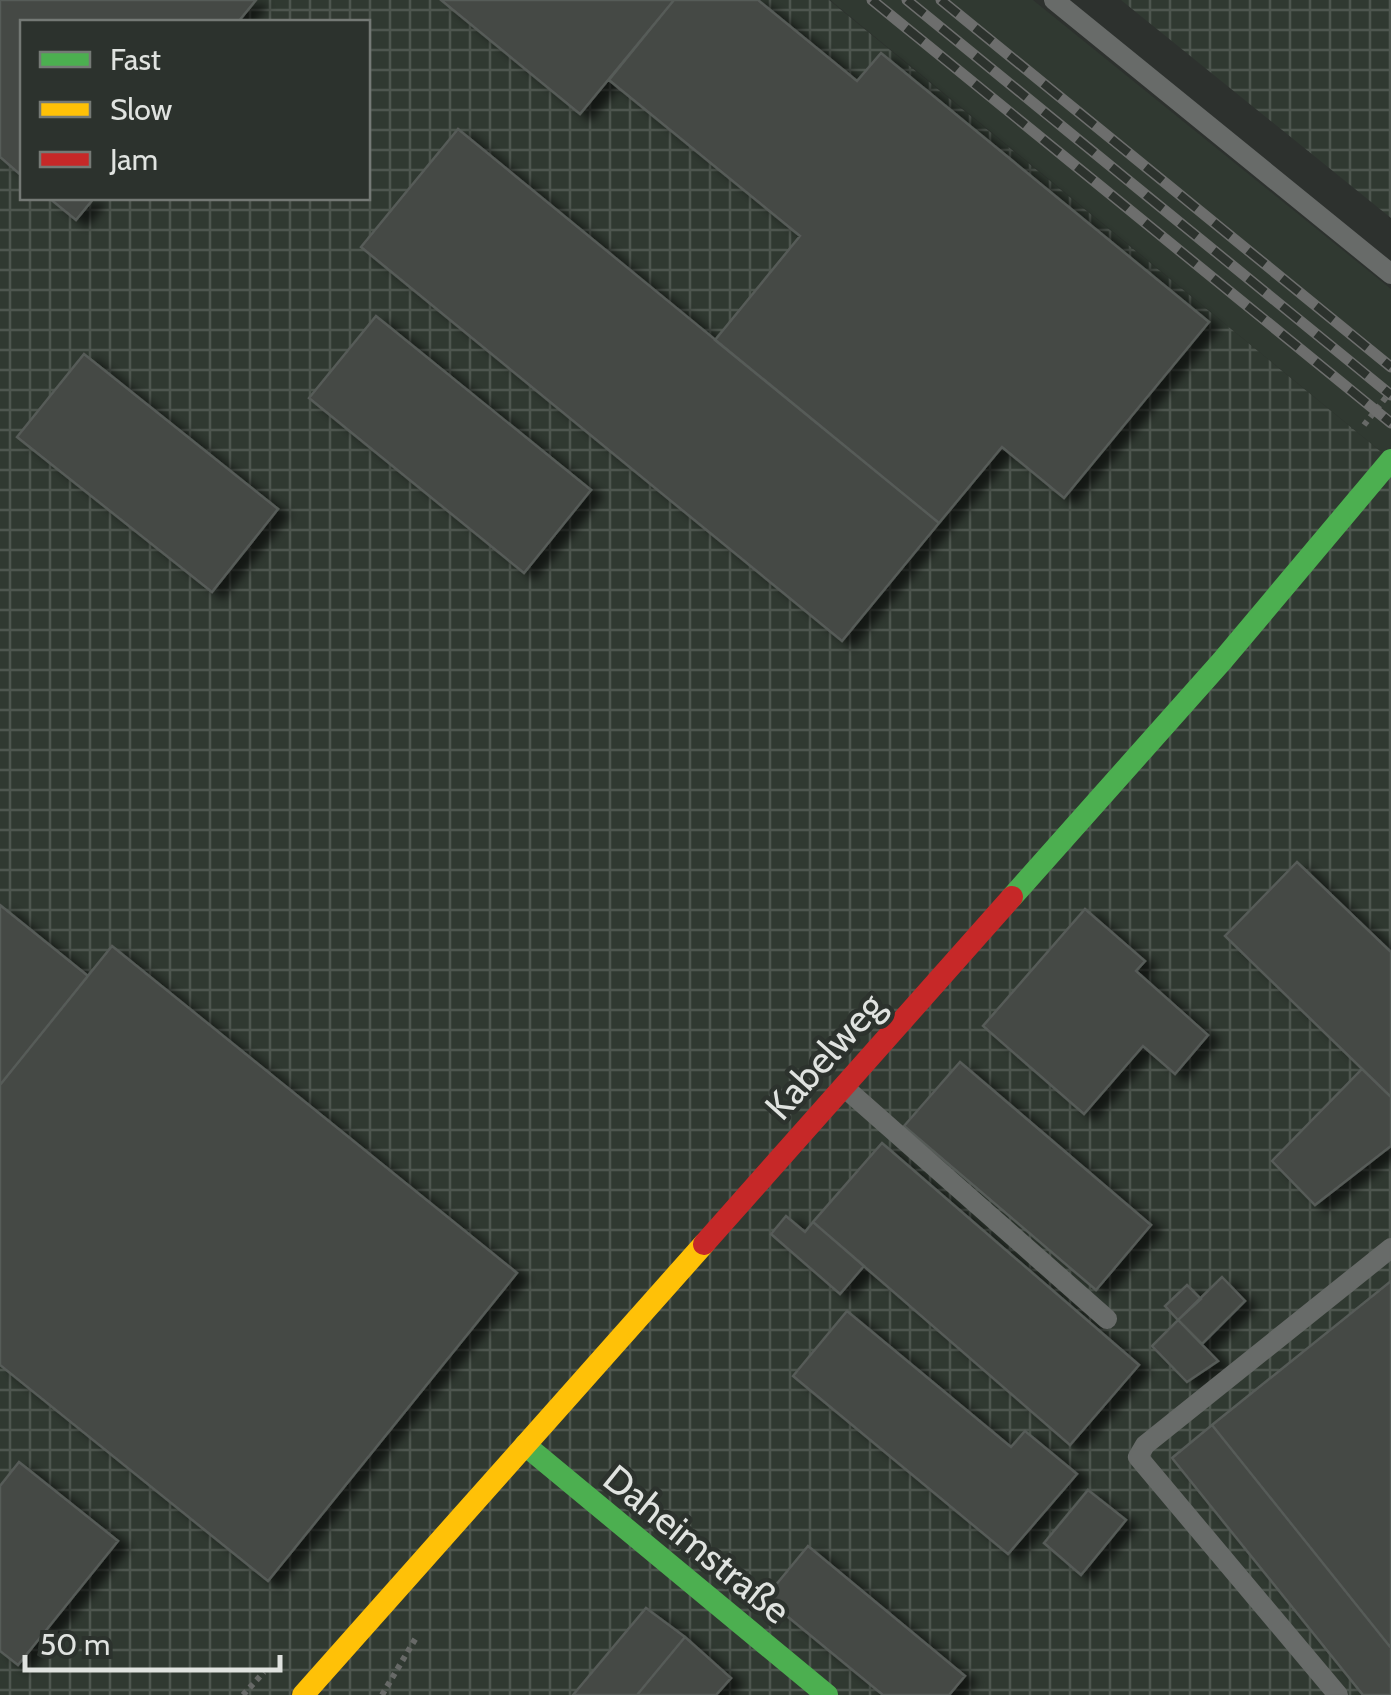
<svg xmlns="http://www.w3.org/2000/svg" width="1391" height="1695" font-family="Cabin,sans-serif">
  <defs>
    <pattern id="industrial-grid" width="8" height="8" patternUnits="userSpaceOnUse" patternTransform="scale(2.5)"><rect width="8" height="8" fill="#303931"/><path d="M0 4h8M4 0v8" fill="none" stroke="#4e564f"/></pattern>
    <filter id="shadow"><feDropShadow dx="11" dy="6" stdDeviation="5" flood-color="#0009"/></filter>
  </defs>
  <rect width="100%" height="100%" fill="#2d312e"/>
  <path fill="#303931" d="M830 0H1033L1391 289V460Z"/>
  <path fill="url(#industrial-grid)" fill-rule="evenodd" d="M0 0H829L1391 460V1695H0ZM22 22H368V198H22Z
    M1121 0H1391V218Z"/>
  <path fill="#454845" stroke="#575b58" stroke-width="2.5" filter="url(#shadow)" d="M0 0H256L238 22H22V176L0 157Z
    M441 0H674L580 114Z
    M674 0H758L857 81 881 53 1209 322 1064 498 1002 447 939 523 715 340 800 236 609 80Z
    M458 129 939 523 842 641 361 247Z
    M49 198H94L76 220Z
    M376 316 591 490 524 573 309 398Z
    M84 354 278 509 212 592 17 437Z
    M1297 862 1391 952V1097L1225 936Z
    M0 905 88 976 0 1085Z
    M1085 909 1145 961 1136 971 1208 1035 1175 1074 1143 1046 1084 1114 983 1026Z
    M112 946 517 1273 268 1581 0 1365V1085Z
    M960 1062 1151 1225 1096 1290 904 1126Z
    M1362 1069 1391 1097V1146L1315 1205 1272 1161Z
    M882 1143 1139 1365 1070 1445 813 1222Z
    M786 1216 805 1232 813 1222 864 1266 840 1294 771 1234Z
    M1222 1277 1245 1301 1202 1344 1178 1320Z
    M1391 1281V1648L1212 1425Z
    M1187 1285 1201 1299 1178 1320 1165 1306Z
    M847 1311 1011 1447 1025 1431 1077 1474 1008 1554 793 1376Z
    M1178 1320 1218 1361 1187 1382 1152 1346Z
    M1212 1425 1391 1648V1695H1363L1172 1458Z
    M19 1462 118 1541 18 1665 0 1651V1486Z
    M1088 1490 1126 1520 1081 1575 1044 1543Z
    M808 1546 965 1676 949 1695H883L765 1598Z
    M646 1608 685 1637 637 1695H573Z
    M685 1637 731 1678 716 1695H637Z"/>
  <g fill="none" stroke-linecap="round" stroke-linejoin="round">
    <path stroke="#676967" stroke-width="6" stroke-dasharray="5 5" stroke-linecap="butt" d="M1364 425 1391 391
      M243 1695 264 1672
      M382 1695 417 1636"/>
    <path stroke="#686b69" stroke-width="20" d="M1054 0 1391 274
      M845 1088 1107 1319
      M1338 1695 1138 1457 1145 1445 1391 1248"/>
    <path stroke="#4caf50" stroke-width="22" d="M1012 897 1222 661 1391 460
      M525 1445 827 1695"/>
    <path stroke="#ffc107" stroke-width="22" d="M303 1695 704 1244"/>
    <path stroke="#c62828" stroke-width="22" d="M704 1244 1012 897"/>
    <g stroke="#6d6e6d" stroke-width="11">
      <path id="rail" d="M872 0 1391 423
        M907 0 1391 395
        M941 0 1391 367"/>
    </g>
    <use href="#rail" stroke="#2c322d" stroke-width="8" stroke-dasharray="22" stroke-linecap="butt"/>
  </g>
  <g text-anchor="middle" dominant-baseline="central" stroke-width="9" stroke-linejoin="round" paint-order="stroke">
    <g font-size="38" fill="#e0e3e0" stroke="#2c322d">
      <text transform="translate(824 1056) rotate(-48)">Kabelweg</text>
      <text transform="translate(697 1544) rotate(39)">Daheimstraße</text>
    </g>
  </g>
  <rect x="20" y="20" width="350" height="180" fill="#2c322d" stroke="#747975" stroke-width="2.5"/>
  <rect x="40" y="52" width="50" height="15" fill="#4caf50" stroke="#747975" stroke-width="2.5"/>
  <text x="110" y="70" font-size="30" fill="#e0e3e0">Fast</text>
  <rect x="40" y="102" width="50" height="15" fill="#ffc107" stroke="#747975" stroke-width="2.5"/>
  <text x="110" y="120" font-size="30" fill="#e0e3e0">Slow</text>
  <rect x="40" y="152" width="50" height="15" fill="#c62828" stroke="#747975" stroke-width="2.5"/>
  <text x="110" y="170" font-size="30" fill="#e0e3e0">Jam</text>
  <path d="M25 1655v15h255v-15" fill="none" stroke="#e0e3e0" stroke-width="5"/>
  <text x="40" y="1655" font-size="30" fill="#e0e3e0" stroke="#2c322d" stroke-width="8" paint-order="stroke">50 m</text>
</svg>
